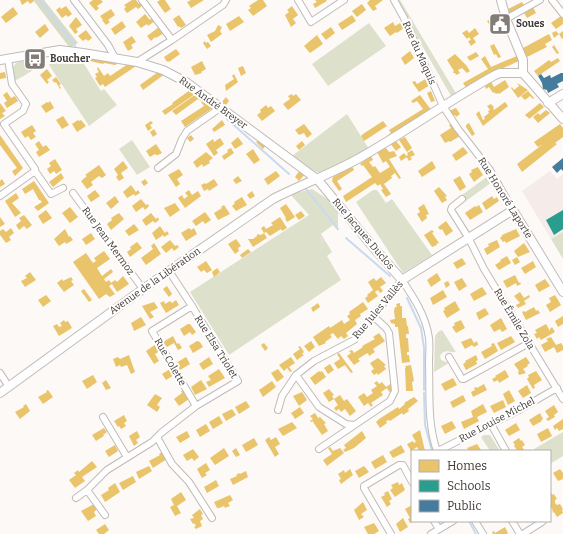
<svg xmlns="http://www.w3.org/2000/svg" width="563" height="534" font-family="Bitter,serif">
  <rect width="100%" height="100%" fill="#fcf9f7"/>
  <path fill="#f5ebe9" d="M550 171 557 179 563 174V232L551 239 522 191Z"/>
  <path fill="#dde1cc" d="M396 0H400L457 95 451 96Z
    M369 23 386 46 328 86 312 64Z
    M50 56H79L101 91 104 89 117 105 89 126 49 65Z
    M42 57C40 69 24 75 15 81L13 67 16 63Z
    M347 114 369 149C360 154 330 172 321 173 314 173 298 160 292 156Z
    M132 140 150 167 137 175 119 149Z
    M488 176 492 182 466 201 462 195Z
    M312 189 329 200 338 212V231L333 225 321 234 332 252 327 256 341 280 229 355 190 292 309 215 290 194Z
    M373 190H377L386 203 392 199 432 255 403 273 356 202Z
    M563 232V259L551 239Z
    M442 330 456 352C449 353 445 348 440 356L441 360 449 363 434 372 435 336 438 332Z
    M563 432V456L550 464V451H535L534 449Z
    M484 435H490L500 451H490L481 437Z"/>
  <path fill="#d8dcc6" d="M33 0H44L78 43 70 48Z"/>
  <path fill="#e9c46a" d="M20 0H33L34 1 30 4 28 1 22 5Z
    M93 0H101L103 2 97 6 99 8 96 11 89 3Z
    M132 0H136L139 4 141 3 142 6 138 9 136 7 127 13 124 9 126 7 124 5Z
    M160 0H165L171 9 165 13 157 2Z
    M191 0H204L191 8 187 2Z
    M258 0H263L267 6 253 16 248 10 251 8 249 6Z
    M315 0H326L327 1 315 8 313 4 317 2Z
    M370 0H383L375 6 377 9 373 11 367 3Z
    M522 2 525 7 510 15 508 9Z
    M362 4 366 10 357 17 352 11Z
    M66 6 72 14 68 17 66 15 62 18 56 10 60 7 61 9Z
    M292 6 298 15 293 19 296 23 291 27 285 15 289 12 287 10Z
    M13 7 18 14 6 23 1 17Z
    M533 7 536 13 527 18 524 13Z
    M111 9 115 15 108 20 110 22 106 25 102 20H103L100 16Z
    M145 14 150 20 152 18 155 21 148 26 147 24 141 28 136 22Z
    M179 15 186 25 181 28 179 26 178 27 173 19Z
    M352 15 356 21 342 30 338 24Z
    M239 16 244 22 230 31 226 24Z
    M561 16 563 19V24L556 29 551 23Z
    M76 17 82 25 76 29 78 32 75 34 69 26Z
    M495 17 496 20 499 18 502 27 497 30 498 32 493 35 492 33 494 31 492 26H490L487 21Z
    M122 21 126 27 115 35 111 29Z
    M393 22 395 26 400 23 404 28 397 33 396 32 390 36 384 28Z
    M45 24 49 30 40 38 35 32Z
    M218 25 222 27 220 31 222 34 211 42 207 35 215 31Z
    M159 27 164 33 156 38 155 37 151 41 147 36Z
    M331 27 335 33 326 40 321 34Z
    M475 28 479 34 473 38 476 42 471 46 468 41 471 40 469 37 467 39 462 33 467 30 469 33Z
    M86 30 92 38 88 41 86 39 83 41 78 36Z
    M556 31 559 34 563 31V38L562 39 559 34 554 38 552 33Z
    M549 34 552 40 545 44 547 47 527 57 523 48Z
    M317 35 323 44 310 53 304 46Z
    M132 36 136 42 131 45 133 48 128 51 123 42Z
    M205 41 206 43 208 42 211 46 207 49 203 43Z
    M494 44 501 57 498 58 496 54 494 55 490 46Z
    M554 45 559 53 557 54 552 47Z
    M176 49 180 54 169 62 168 61 167 62 164 57Z
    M410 51 414 58 405 65 401 58Z
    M476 52 479 56 470 61 467 57Z
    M455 54 466 65 470 71 467 73 462 68 458 70 460 73 456 75 455 73H453V72L454 71 447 60Z
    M519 55 521 60 499 70 467 89 463 83 488 69 481 59 485 56 491 67Z
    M91 57 117 62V64L115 65 104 63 103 64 90 61Z
    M558 58 560 61 538 76 534 71 549 60 551 62Z
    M202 61 206 69 201 72 202 73 195 75 191 67Z
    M128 64 136 66 105 87 103 84 100 86 95 78 97 77 95 74 99 72 97 69 98 67 104 76 108 73 110 76Z
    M243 66 246 73 241 76 238 68Z
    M47 69 52 76 47 80 49 82 47 84 40 75Z
    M5 72 6 78 0 79V73Z
    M158 72 165 74 143 90 140 85Z
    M234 74 238 82 226 91 225 85 234 79 232 76Z
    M56 77 61 84 59 85 61 88 60 89 56 82 55 83 52 80Z
    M427 78 430 85 419 92 412 82 415 81 417 84Z
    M505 80 509 87 499 94 498 93 496 94 494 92 493 93 489 87 486 89 485 86 491 82 494 87Z
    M517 83 528 90 518 98 511 88 512 87 514 90 519 86Z
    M190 90 195 94 165 115 162 111 173 104 172 103Z
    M431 91 435 101 431 102 427 93Z
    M528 91 534 98 533 99 530 96 525 100 521 96Z
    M7 92 11 98 15 96 18 101 7 108 4 103 7 101 3 95Z
    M196 94 203 99 201 101 198 99 176 115 172 111Z
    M292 94 293 96 296 94 301 100 288 110 283 104 290 99 288 96Z
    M420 95 432 111 388 138 387 136 391 133 389 130 423 109 417 101 413 103 411 101Z
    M226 97 229 101 225 106 221 103Z
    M204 100 214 107 185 127 181 121 204 106 201 102Z
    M50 101 54 108 46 113 41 106 47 102 48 103Z
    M505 102 508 106 483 126 476 114 479 111 483 120 485 119 484 117 489 113 488 111 490 110 487 106 491 104 494 107 493 108 494 110Z
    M0 103 6 111 2 113 5 116 0 119Z
    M540 103 544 107 529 119 528 117H527L525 115Z
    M266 105 268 108 271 106 275 111 262 121 257 115 261 112 260 110Z
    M456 108 460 114 456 117 455 115 452 116 449 111Z
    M546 110 550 113 538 123 533 117 538 113 540 115Z
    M63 116 69 125 62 129 56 120Z
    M78 120 79 121 81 120 86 126 77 132 72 124Z
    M222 120 225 125 214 132 212 129Z
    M151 121 153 123 150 125 152 128 148 131 145 125Z
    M383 121 387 126 364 141 361 136 363 134Z
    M469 123 475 134 472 136 466 127V125Z
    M304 124 312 134 307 138 304 133 299 135 295 130Z
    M452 124 460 136 450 142 449 141 445 143 440 135 451 128 449 125Z
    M560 124 563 128V137L555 143 557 144 522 172 517 164 543 144 538 147 534 142Z
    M32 125 36 131 33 133 36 137 31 140 28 136 25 138 21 132Z
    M154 129 157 134 153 137 150 132Z
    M0 135 23 168 15 176 12 171 17 168 0 145Z
    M191 135 194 139 190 142 187 138Z
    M238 137 243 144 235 149 231 143Z
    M405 137 412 148 407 152 399 140Z
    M220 138 224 144 216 150 218 153 214 156 206 144 213 139 214 142Z
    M260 140 266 145 263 149 256 142Z
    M395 140 401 147 396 151 390 143Z
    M39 141 43 147 46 145 50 150 39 157 36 152 39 150 35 144Z
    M302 141 305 145 299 150 296 146Z
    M156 144 162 153 158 155H156L155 154 150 157 146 151Z
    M463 147 468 153 456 161 452 155Z
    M231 148 234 153 224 160 222 156 228 152 227 150Z
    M386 148 389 152 394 151 397 156 389 159 401 178 399 179 395 173 391 176 392 178 384 184 391 194 386 197 381 190 383 189 380 184 378 186 375 183 346 202 343 196 372 177 363 165 362 166 360 164 371 156 373 160 369 162 373 167 375 166 380 173 390 167 386 161 383 163 377 152Z
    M253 149 260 160 254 164 246 154Z
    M412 150 415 155 410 157 412 159 409 161 406 156 408 155 407 153Z
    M206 152 213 158 209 161 210 163 203 167 202 164 197 168 193 162Z
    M404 153 407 157 401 161 399 157Z
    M55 159 62 170 56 174 54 171 50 174 47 169 51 166 49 163Z
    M123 161 128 168 121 173 124 178 119 181 116 177 118 175 114 169Z
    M432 161 436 168 422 177 418 171Z
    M99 165 106 175 102 178 99 176 91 182 93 185 87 189 81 181 87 176 85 175Z
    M352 166 354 170 337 181 342 189 339 191 332 181 333 177Z
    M478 167 483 175 474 182 469 174 472 172 471 170Z
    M179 169 183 175 177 179 180 184 176 187 168 175Z
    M300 170 305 174 299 181 295 177Z
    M276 171 280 176 268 185 264 179Z
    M61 173 64 178 53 187 49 182Z
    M238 176 242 181 236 184 233 180Z
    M460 176 466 187 460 191 453 180Z
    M2 179 5 184 0 187V181Z
    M145 179 148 183 144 186 141 182Z
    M214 179 218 185 209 191 208 189 204 191 201 185 205 183 206 184Z
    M34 181 49 203 38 211 34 207 42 202 40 200H39L33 189 25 194 22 189Z
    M131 185 136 192 138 190 140 193 135 196 134 194 127 198 123 192Z
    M439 187 447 196 445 197 447 200 442 203 434 191Z
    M95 190 100 196 91 202 87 196Z
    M189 190 192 195 198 191 201 196 185 208 178 198 182 195 184 199 188 196 185 193Z
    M252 191 255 196 250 199 247 195Z
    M16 193 19 198 12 203 21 213 15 217 5 201Z
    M115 196 119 202 111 209 106 203Z
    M492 196 494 199 497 197 499 201 486 210 482 203Z
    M242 197 247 205 236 211 232 206 235 203 234 202Z
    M141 199 146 205 148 204 149 206 145 210 143 207 136 212 132 206Z
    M175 203 180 210 170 217 164 208Z
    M286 204 295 217 287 222 285 218H286L280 208Z
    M424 204 429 214 426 215 427 218 422 222 417 214 420 212 418 208Z
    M224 205 230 214 218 220 214 213 222 208 221 207Z
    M479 205 483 212 470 220 465 213 475 206 476 207Z
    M70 207 78 217 70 223 62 213Z
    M46 210 52 218 43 224 38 216Z
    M301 211 305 216 299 220 295 215Z
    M205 212 211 220 205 224 203 221 196 226 192 221Z
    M119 213 124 219 111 230 107 224 112 220 111 218Z
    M151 213 156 219 158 217 159 220 155 223 153 221 146 226 142 220Z
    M24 215 32 225 27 229 24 226 19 230 16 225 21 221 19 218Z
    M0 217 5 224 0 227Z
    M280 217 287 228 282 231 281 229 270 236 266 232 264 233 261 228 264 226 266 229 273 225 271 223Z
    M446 221 453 231 446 236 442 229 440 230 438 227Z
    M134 224 139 230 129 236 125 231Z
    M160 226 165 233 167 231 169 234 164 237 163 235 156 240 152 233Z
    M11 228 14 233 9 237 11 240 6 243 0 235V231L3 229 6 232Z
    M189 228 191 230 194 228 197 234 186 241 181 233Z
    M65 229 69 237 70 236 73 240 66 244 65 242 59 246 54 239Z
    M516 229 520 236 506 243 505 241 503 242 500 238 502 236V235Z
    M432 230 434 232 432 233 439 243 436 244 437 245 432 247 424 235Z
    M91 233 95 239 86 245 82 239Z
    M264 233 267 238 253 247 248 239H253L257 236V234L261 235Z
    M236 239 241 246 238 248 239 251 235 254 228 244Z
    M170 240 175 246 177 245 179 247 174 251 172 248 166 253 161 247Z
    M497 240 500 247 487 255 484 249 489 246 488 244Z
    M137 242 142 248 130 257 127 252 131 249 130 247Z
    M154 243 161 254 146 265 141 258 153 249 151 246Z
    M524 243 530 252 518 257 514 251Z
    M248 249 251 252 242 258 240 255Z
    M104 251 110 259 97 268 102 276 111 269 113 272 104 279 106 282 109 280 111 283 115 280 117 282 123 276 129 284 117 292 112 284 109 286 115 294 110 297 106 294 99 299 73 262 86 253 93 263 96 261 94 258Z
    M507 256 511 263 499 270 495 265 501 261 500 260Z
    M517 257 520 262 515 265 512 260Z
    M462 258 466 264 457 269 453 263Z
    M206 261 212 270 207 273 204 270 201 272 197 267Z
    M533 261 536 267 525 274 521 268Z
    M217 268 220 272 214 277 212 272Z
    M30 272 36 280 25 287 21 281 27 278 25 276Z
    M437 273 441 280 431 287 427 280Z
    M515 275 519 283 520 282 521 284 517 286 516 283 507 288 503 281Z
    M71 277 73 280 71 281 74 285 64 292 57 283 62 279 63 281Z
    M381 277 386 283 380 287 383 291 380 293 378 290 375 292 378 296 368 303 365 298 368 296 367 295 373 290 368 282 374 278 376 281Z
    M462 278 467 286 459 291 454 282Z
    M545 279 550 286 539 292 535 285Z
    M448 281 450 285 446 288 444 283Z
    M167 286 172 294 169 297 163 289Z
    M482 287 487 294 474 301 470 294Z
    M84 289 92 300 89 302 81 291Z
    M443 290 447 297 433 305 430 298Z
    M520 292 524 298 529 295 530 297 524 301 526 304 518 308 516 305 520 303 514 296Z
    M46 295 51 301 43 307 38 300Z
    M555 295 561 305 550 312 546 305 551 302 549 298Z
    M176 300 179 305 166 313 160 303 164 301 165 304 170 301 172 303Z
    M455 301 460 310 447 318 443 311 445 310 444 308Z
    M154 302 158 308 150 312 154 317 150 319 142 306Z
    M363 302 368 309 360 314 361 316 355 320 357 324 346 333 348 336 344 339 341 336 338 339 333 333 330 335 332 337 325 342 326 343 319 346 313 337 329 326 330 328 342 320 344 324 350 320 347 316 350 314 349 312Z
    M318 303 320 307 313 312 311 308Z
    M400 303V306H402V318H406L407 326H408L409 334H406V338H408L409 352H407V355H409L410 362 402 363 398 327H395V324L391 323 390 320 395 319 394 311 395 307H397L396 304Z
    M534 307 536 311 538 310 540 313 526 320 522 312 524 311 525 312Z
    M485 308 489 314 479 320 476 313Z
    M563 316V324L558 327 555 321Z
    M141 317 146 325 134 331 131 323Z
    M501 318 507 329 502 332 500 329 494 332 490 325Z
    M64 320 65 322 68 321 72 328 59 336 53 326 57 324 59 327 62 326 60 323Z
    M461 320 465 328 456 333 452 327 455 325 454 323Z
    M188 324H190L196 332 192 335 190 332 184 336 180 329Z
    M546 324 550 331V329L552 327 555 332 541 340 539 337 537 339 534 334 537 333 535 330Z
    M379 333 385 341 373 349 375 352 369 356 368 353 364 355 358 359 360 361 354 365 347 356 351 353 349 351 352 350 354 353 363 347 362 346 375 339 373 337Z
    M173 336 177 344 179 343 182 348 178 350 174 343 167 347 163 342Z
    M511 336 515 342 501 350 497 343Z
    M551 337 556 345 561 343 563 346V350L557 353 554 347 545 352 541 345 548 341 546 339Z
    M471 338 474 343 477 341 478 345 474 347 472 345 465 349 461 342Z
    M197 341 200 342 203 347 193 353 189 346Z
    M311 341 315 347 309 352 304 346Z
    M264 343 268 348 265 351 261 345Z
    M494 343 498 351 485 359 481 352 492 346 491 344Z
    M156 344 160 351 155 354 159 361 154 364 146 351Z
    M300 346 304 352 302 354 304 355 297 360 293 354 300 349 298 347Z
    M339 353 353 372 351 373 345 365 338 369 334 363 340 359 337 354Z
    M129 355 135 372 131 374 127 365 121 367 120 365 116 367 113 359 118 357 120 359Z
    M476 355 478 360 476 361 477 364 466 370 463 364 466 362 465 361Z
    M186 357 190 364 180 370 176 363Z
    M209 357 213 364 203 370 199 364Z
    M291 357 295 363 289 367 292 371 290 372 287 368 284 371 279 365Z
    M526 357 530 363 527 365 528 366 523 369 526 373 519 375 518 372 519 371 514 364Z
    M378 358 386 365 384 366 386 369 378 375 377 373 374 375 371 371 374 369 370 363Z
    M330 364 334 370 328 374 324 368Z
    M411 365 414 381 412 382 413 391H406L405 368H406L405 366Z
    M170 369 174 375 166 380 162 374Z
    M219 369 225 378 209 387 206 382 211 380 208 376Z
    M278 369 284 377 277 382 271 373Z
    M505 370 509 377 499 383 498 380 494 382 492 379 496 377 495 376Z
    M319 371 320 372 322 371 326 377 315 385 310 378Z
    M536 371 542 380 534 385 535 388 533 389 527 379 529 377 528 375Z
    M93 375 97 382 87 389 82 381Z
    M453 378 457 385 445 391 441 384Z
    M106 380 111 388 106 390 102 383Z
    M201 380 207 389 195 395 191 387Z
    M272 381 276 387 263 397 259 390Z
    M377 381 379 384 382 382 387 388 381 392 383 395 371 403 373 405 371 407 368 403 364 406 358 397 364 393 367 397 373 393 371 390 377 386 374 383Z
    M392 383V388L391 394 386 387Z
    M484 384 487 390 473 397 471 392 475 390 474 388 476 387 477 388Z
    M527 385 531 393 523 398 518 391Z
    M329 389 334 395 332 396 334 399 329 402 323 393Z
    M48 390 53 397 43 404 38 397 47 392 46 391Z
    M184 390 189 399 179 406 174 399 182 393 181 391Z
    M509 390 515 401 508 405 503 394Z
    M302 392 307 400 299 406 293 396Z
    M155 394 162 398 157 405 160 407 157 412 147 405Z
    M340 395 344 401 347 399 356 411 350 416 345 409 341 412 339 409 336 411 334 408 338 405 334 399Z
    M463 395 466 401 453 408 450 402Z
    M414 397 418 401 408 409 409 411 403 415 402 413 390 421 389 420 386 421 387 423 380 428 376 422 379 419 398 407 399 409 405 404 404 403Z
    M503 400 506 407 494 413 490 406Z
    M246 401 250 407 239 414 235 407Z
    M26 404 30 411 20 419 15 412 24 407 23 406Z
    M483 404 487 412 477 417 479 421 464 429 461 422 473 417 471 411Z
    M554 405 558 412 554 415 555 417 548 421 546 419 549 417 545 411Z
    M300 407 304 413 295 419 291 413Z
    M232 409 236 415 226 421 222 414Z
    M315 413 318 418 320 417 326 423 324 424 328 431 322 435 313 422 314 421 311 422 310 421 313 419 310 416Z
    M540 413 543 419 541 420 542 421 533 426 529 420Z
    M124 415 127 421 124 423 126 426 121 429 119 426 118 427 114 421Z
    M219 416 223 423 213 429 209 422Z
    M563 419V429L559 431 557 428 555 430 553 426Z
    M452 421 456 428 445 434 441 426Z
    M292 422 297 428 283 436 278 429Z
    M516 423 520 430 509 436 505 430Z
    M206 424 210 431 200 437 196 430Z
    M104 428 107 432 103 435 104 436 96 441 92 435Z
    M548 428 552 436 541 442 537 434Z
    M420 430 425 451H419L417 447 411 451 407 444 413 441 414 443 416 442 412 435Z
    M137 431 140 437 136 440 138 443 134 446 129 436Z
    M187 431 190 437 180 443 176 437Z
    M362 431 366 438 354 448 345 452 343 450 346 448 344 445Z
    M269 437 271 440 276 437 280 444 275 447 279 454 275 457 265 440Z
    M254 438 258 445 246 452 242 445Z
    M519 438 521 441 522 440 525 445 522 447 525 451H515L517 450 514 446 515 445 513 442Z
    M477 444 481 450 469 451 467 448Z
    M115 445 118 451 109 457 105 451Z
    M401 445 405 452 393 458 389 452Z
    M330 447 333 451 340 448 344 453 327 466 323 460 332 454 328 448Z
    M224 448 229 456 215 465 210 458Z
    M236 448 240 455 236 457 232 451Z
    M193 449 199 457 194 461 192 458 187 461 183 455Z
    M162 452 167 459 153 468 149 461 160 455 159 454Z
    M383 455 387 462 375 469 371 462Z
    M92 461 97 467 82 477 85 481 75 488 69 480 76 475 74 473 78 470 79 472Z
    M206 463 210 470 205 473 207 475 202 478 197 469Z
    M149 466 152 471 139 479 136 472Z
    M364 466 369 472 359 478 355 471Z
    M350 469 353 475 341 484 339 480 341 479 338 474 344 470 345 473Z
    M560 469 563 473V479L558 481 553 473Z
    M246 471 248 477 233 485 230 479 237 476 236 475 239 473 240 474Z
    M133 476 136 482 123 490 119 483Z
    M216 480 219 486 207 493 204 487Z
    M398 482 399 485 402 483 405 490 395 497 390 490 393 488 391 485Z
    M115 483 120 492 105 502 101 495 109 490 108 488Z
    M388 491 392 499 389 501 391 504 387 507 381 497 385 495 384 493Z
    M181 492 186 500 177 506 181 513 175 516 170 507 174 505 171 499Z
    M550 493H551L553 495 554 494 557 499 555 500V503L557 505 560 504 563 509 562 510 563 513 557 517 554 512 553 513 552 508 550 509Z
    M230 495 233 500 228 503 230 506 225 508 224 506 219 508H217L214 502Z
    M363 502 367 510 361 514 364 517 359 520 354 510Z
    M94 504 97 509 94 512 96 516 88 521 81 511Z
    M412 505V521H416L410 523 408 519 410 518 405 509Z
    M200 509 203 514 201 515 203 519 200 521 202 526 196 529 194 527 196 526 194 523 193 524 190 519 194 518 192 515Z
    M403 518 408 527 400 532 396 524Z
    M374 523 379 531 374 534H368L364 527Z
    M105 524 109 530 104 534H99L96 530Z
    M505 527 508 533 507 534H493L492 532 494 531 495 533Z"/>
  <path fill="#2a9d8f" d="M563 210V229L554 235 546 220Z"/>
  <path fill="#457b9d" d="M561 73H563V81L557 84 559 87 548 93 547 90 543 89 542 83 538 76 541 74 544 78 550 75 551 78Z
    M563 158V171L561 169 557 173 552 167Z"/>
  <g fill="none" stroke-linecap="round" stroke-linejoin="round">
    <path stroke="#c8daf0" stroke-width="2" d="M40 0 75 46
      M227 119 289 174
      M306 189 338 229
      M346 238 390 276
      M407 298 421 328 424 348V390
      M424 393 425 425 432 451
      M469 521 476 534"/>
  </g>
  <path fill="#e6ded8" d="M321 236 325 241 322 243 318 241 320 239 318 238Z"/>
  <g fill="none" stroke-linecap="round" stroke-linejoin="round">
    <g stroke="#c0bbb8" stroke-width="8">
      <path id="minor" d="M74 0 108 45 115 58
        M142 0 172 40
        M298 0 311 22 344 0
        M394 0 404 18 443 106 458 129 490 170 513 210
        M552 0 563 14
        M506 19 540 0
        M137 62 172 40 223 5 226 0
        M158 168 176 154 182 139 187 131 220 108
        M35 171 51 194 63 188
        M73 193 143 289
        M0 196 35 171V169L4 124 23 111 26 104 12 84 8 59
        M462 199 452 207 451 210 468 237 484 269 563 399
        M169 271 192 306 238 381 196 406 152 331 192 306
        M449 357 462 379H464L529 343
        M0 373 9 387
        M296 375 319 407 346 424 354 425
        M278 410 282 396 296 375 314 361 354 340 402 280C414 298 426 316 429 338 430 346 429 355 429 363 430 392 427 423 437 451
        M103 417 127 457
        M491 424 506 451
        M157 437 172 464 189 482 212 518
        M319 449 390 401 395 391 389 333 386 328 373 316
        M438 451 517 411 557 388
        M87 490 105 515
        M76 498 87 490 107 470 152 442 161 433 196 406
        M434 521 439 529
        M475 521 483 534
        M512 521 520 534
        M391 534 364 488V486L399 465H403L412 482
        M431 534 453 521
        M523 534 542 522 543 521"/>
    </g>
    <g stroke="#c0bbb8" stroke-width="10">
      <path id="tertiary" d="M501 0 506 19 523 60V73
        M0 60 60 50 83 53 137 62 163 70 186 82 318 180 373 247 402 280 513 210 563 292
        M523 73 563 119
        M548 103 563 94
        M0 393 143 289 273 199C302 184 334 173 363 156 408 130 450 100 495 75L500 73H523"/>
    </g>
    <use href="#minor" stroke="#fffefe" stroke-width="6"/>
    <use href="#tertiary" stroke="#fffefe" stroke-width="8"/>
  </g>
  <defs>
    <g id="civic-square" transform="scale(1.15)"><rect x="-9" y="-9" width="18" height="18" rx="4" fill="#837d79" stroke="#fff"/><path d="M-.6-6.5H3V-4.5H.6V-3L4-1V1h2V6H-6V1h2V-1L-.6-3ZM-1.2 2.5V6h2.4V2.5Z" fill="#fff"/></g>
    <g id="bus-square" transform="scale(1.15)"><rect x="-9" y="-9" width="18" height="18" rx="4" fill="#837d79" stroke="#fff"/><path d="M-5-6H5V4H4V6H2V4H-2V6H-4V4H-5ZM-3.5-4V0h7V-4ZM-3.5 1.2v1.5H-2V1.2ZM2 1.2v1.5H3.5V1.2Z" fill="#fff"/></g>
  </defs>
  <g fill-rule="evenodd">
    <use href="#civic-square" x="500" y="24"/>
    <use href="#bus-square" x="35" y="59"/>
  </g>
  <g text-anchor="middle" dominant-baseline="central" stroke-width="4" stroke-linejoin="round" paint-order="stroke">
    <g font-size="10" font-weight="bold" fill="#423a35" stroke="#fff" text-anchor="start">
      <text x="516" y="24">Soues</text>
      <text x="50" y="59">Boucher</text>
    </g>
    <g font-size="10" fill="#423a35" stroke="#fff">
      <text transform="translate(419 53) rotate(66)">Rue du Maquis</text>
      <text transform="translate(213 103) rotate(36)">Rue André Breyer</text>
      <text transform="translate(505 198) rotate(58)">Rue Honoré Laporte</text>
      <text transform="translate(363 234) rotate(50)">Rue Jacques Duclos</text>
      <text transform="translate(108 241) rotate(54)">Rue Jean Mermoz</text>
      <text transform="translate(155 281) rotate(-35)">Avenue de la Libération</text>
      <text transform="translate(378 310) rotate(-50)">Rue Jules Vallès</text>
      <text transform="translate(514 319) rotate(59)">Rue Émile Zola</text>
      <text transform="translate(216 347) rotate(58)">Rue Elsa Triolet</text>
      <text transform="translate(170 362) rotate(60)">Rue Colette</text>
      <text transform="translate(497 420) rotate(-28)">Rue Louise Michel</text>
    </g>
  </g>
  <rect x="411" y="450" width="140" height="72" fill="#ffffff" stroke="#b3b0ae"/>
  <rect x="419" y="460" width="20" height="12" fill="#e9c46a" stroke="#b3b0ae"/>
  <text x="447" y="470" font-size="12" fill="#423a35">Homes</text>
  <rect x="419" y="480" width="20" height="12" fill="#2a9d8f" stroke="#b3b0ae"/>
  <text x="447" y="490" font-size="12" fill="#423a35">Schools</text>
  <rect x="419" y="500" width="20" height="12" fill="#457b9d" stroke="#b3b0ae"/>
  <text x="447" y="510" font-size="12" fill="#423a35">Public</text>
</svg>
